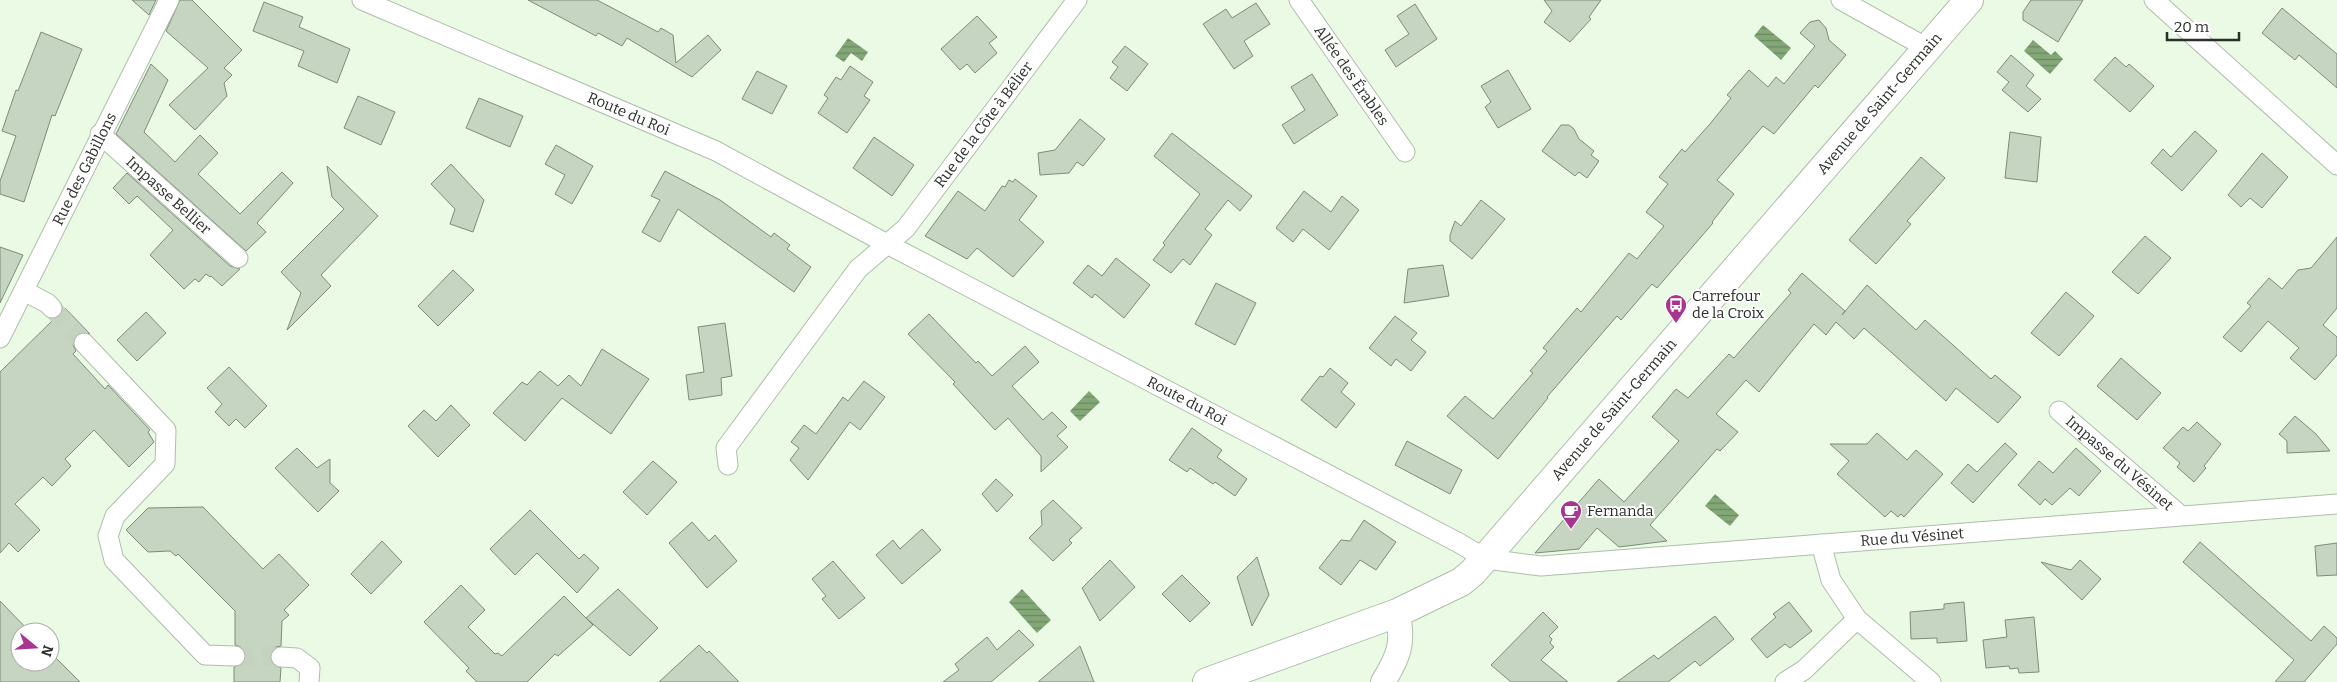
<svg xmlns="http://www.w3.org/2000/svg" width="2337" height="682" font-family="Bitter,serif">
  <defs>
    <pattern id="water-rules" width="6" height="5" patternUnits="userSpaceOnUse" patternTransform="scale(1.25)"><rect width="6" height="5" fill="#83a777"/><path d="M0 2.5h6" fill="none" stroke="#6b8862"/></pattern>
  </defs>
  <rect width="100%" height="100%" fill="#eafae5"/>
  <path fill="url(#water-rules)" d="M1763 25 1791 48 1781 60 1754 36Z
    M848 38 868 52 862 61 851 53 844 62 835 56Z
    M2033 40 2051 55 2055 51 2063 59 2050 74 2024 51Z
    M1089 391 1100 402 1080 421 1070 411Z
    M1715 494 1739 515 1730 526 1705 506Z
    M1022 589 1051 620 1037 633 1009 602Z"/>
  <path fill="#c6d5c1" stroke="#7d8c79" d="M132 0H156L149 15Z
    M180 0H192L242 50 224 68 232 75 224 83 227 96 195 130 169 105 208 68 166 31Z
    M528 0H597L658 32 661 28 673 35 676 63 708 35 721 50 692 77 627 38 622 46 598 33 596 36Z
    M1544 0H1601L1589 17 1591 19 1570 42 1544 22 1552 11Z
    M2031 0H2083L2058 42 2023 20V12Z
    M264 2 303 17 299 27 350 49 337 83 298 66 304 51 253 31Z
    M1256 3 1270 24 1244 41 1253 56 1234 69 1203 24 1226 9 1232 18Z
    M1415 4 1437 39 1396 67 1385 50 1409 34 1397 16Z
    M2282 8 2337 54V88L2299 55 2295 60 2262 33Z
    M977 16 997 37 989 43 997 53 975 73 967 64 960 70 941 49Z
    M1819 20 1826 28 1829 40 1846 55 1818 88 1815 85 1774 134 1763 126 1717 180 1734 194 1712 222 1713 223 1657 288 1652 284 1621 320 1617 316 1547 397 1548 398 1498 459 1447 416 1465 396 1493 419 1533 373 1530 371 1547 351 1543 348 1577 308 1581 312 1629 253 1637 259 1664 226 1646 212 1668 184 1659 177 1682 149 1685 152 1709 125 1731 98 1727 95 1749 70 1768 87 1776 77 1784 84 1815 46 1800 33 1810 22Z
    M41 32 82 49 55 116 52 115 24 202 0 194V181L16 136 2 131 16 90 18 91Z
    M1125 46 1148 64 1127 91 1110 78 1118 67 1112 62Z
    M2011 55 2034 75 2026 86 2041 99 2028 112 2002 90 2009 82 1997 72Z
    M2115 57 2126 67 2129 64 2154 86 2130 112 2094 80Z
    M151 64 168 80 144 132 175 162 200 135 218 153 198 174 240 214 282 172 293 183 257 223 266 232 246 251 116 134Z
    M850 66 873 82 864 96 870 100 847 133 818 113 828 98 824 95 836 77 841 80Z
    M1508 70 1531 109 1498 128 1485 107 1491 102 1481 86Z
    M757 71 787 86 772 114 742 99Z
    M1312 74 1338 115 1294 144 1282 125 1305 110 1291 87Z
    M358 96 395 112 381 145 344 128Z
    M479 98 523 116 510 147 466 128Z
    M1080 119 1105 139 1083 166 1077 162 1069 173 1040 175 1038 153 1055 150Z
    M1561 125H1569L1574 129 1579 139 1594 151 1591 155 1599 161 1587 178 1579 172 1575 176 1542 151Z
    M2195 131 2217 151 2182 191 2151 163 2163 149 2171 157Z
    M2010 132 2041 137 2037 182 2005 178Z
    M1172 133 1252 196 1240 211 1228 200 1205 229 1212 235 1190 265 1183 259 1171 273 1153 260 1165 245 1163 243 1200 194 1154 156Z
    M874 137 914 165 892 196 853 168Z
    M556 145 593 166 572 204 555 194 565 175 545 164Z
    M2262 153 2288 177 2262 208 2250 198 2241 207 2228 195Z
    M1921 157 1945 178 1907 221 1911 224 1876 264 1849 240Z
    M451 164 484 200 473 232 450 224 455 209 431 184Z
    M327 166 378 216 321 275 331 286 287 330 301 293 281 272 344 209 332 197Z
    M665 171 720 200 771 237 774 233 790 245 787 249 811 267 794 292 678 209 660 242 642 232 660 200 651 196Z
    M127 173 230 266 240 269 222 286 211 276 210 277 206 274 199 282 195 279 184 289 150 255 173 230 137 196 129 204 113 188Z
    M1015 179 1037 196 1019 220 1044 242 1013 277 977 248 967 259 925 236 958 191 985 211 1002 186 1005 187 1009 180 1013 182Z
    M1304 191 1331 212 1342 196 1359 210 1329 250 1303 229 1293 242 1276 228Z
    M1481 200 1505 219 1472 259 1450 241V235L1455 221 1461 226Z
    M2145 236 2171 258 2138 294 2112 272Z
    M2337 237V308L2323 325 2337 337V355L2315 380 2290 358 2299 348 2268 321 2241 352 2223 337 2251 306 2247 303 2269 278 2282 289 2298 270 2311 268Z
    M0 247 23 255 0 303Z
    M1116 258 1150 285 1124 318 1095 294 1092 298 1073 283 1088 265 1102 276Z
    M1443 265 1449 296 1404 303 1408 269Z
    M453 270 474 290 438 326 418 306Z
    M1802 273 1845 311 1842 315 1867 285 1916 330 1925 320 1991 379 1995 375 2021 397 1998 423 1956 388 1946 401 1864 328 1854 339 1836 322 1826 335 1814 324 1759 392 1746 380 1716 414 1738 432 1720 451 1717 449 1650 525 1667 541 1619 547 1597 528 1579 549 1535 553 1599 479 1624 502 1679 441 1652 417 1676 389 1688 398 1729 354 1734 358 1791 293 1788 290Z
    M1216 283 1256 303 1235 345 1195 324Z
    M2066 292 2094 316 2059 356 2031 333Z
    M65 308 90 334 82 332 76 335 73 345 76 351 73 354 105 389 108 385 150 430 148 432 154 442 129 467 94 430 65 459 71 466 52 486 43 477 15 504 40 530 18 552 9 543 0 553V372L54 319 60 316Z
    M146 312 166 333 137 361 117 340Z
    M929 314 976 363 978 361 992 376 1025 346 1039 362 1012 386 1043 420 1052 412 1067 427 1057 436 1068 447 1041 472V456L1008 418 995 430 953 384 955 382 908 334Z
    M1395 316 1417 333 1411 340 1426 352 1411 371 1396 359 1391 366 1369 348Z
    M725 323 732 376 721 378 722 395 689 400 686 375 704 372 698 327Z
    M602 349 649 379 611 434 562 398 525 441 493 413 522 382 527 385 540 371 558 386 569 375 581 386Z
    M2121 358 2161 393 2137 420 2097 386Z
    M229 367 267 406 245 428 236 419 229 426 215 412 222 404 207 388Z
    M1330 368 1348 383 1341 392 1355 404 1336 428 1301 400 1320 376 1323 377Z
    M864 381 885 397 860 430 850 422 808 480 790 460 799 448 791 442 804 425 816 434 843 397 848 401Z
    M451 405 470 425 438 457 408 426 424 410 436 421Z
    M2295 416 2316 434 2330 451 2287 453V441L2279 434Z
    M2197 422 2221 444 2204 466 2206 468 2194 482 2177 467 2180 463 2163 448 2183 427 2188 431Z
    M1192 428 1222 450 1217 457 1247 479 1235 496 1215 482 1213 484 1190 468 1187 472 1169 460Z
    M1877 433 1907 460 1916 450 1943 474 1904 517 1901 514 1898 517 1891 511 1885 517 1837 474 1849 461 1830 444H1867Z
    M1407 441 1462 470 1450 494 1395 465Z
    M2005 443 2017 454 1973 503 1951 483 1968 464 1977 472Z
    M297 448 317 468 330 459V483L339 491 318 512 275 468Z
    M2076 448 2101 471 2079 496 2070 488 2052 505 2045 499 2040 505 2018 485 2039 461 2053 473Z
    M653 461 677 482 647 515 623 492Z
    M996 479 1013 495 997 512 982 494Z
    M1053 500 1082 528 1069 540 1072 543 1053 561 1029 538 1042 525 1041 511Z
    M203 507 263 569 279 554 309 585 284 610 289 615 282 621 281 646 276 647 270 656 271 662 281 668 280 682H234V667L244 662 246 656 241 647 235 645V611L178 554 176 556 170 551 148 552 126 530 148 508Z
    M530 510 579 559 584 554 599 568 577 593 537 553 515 575 490 549Z
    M1364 520 1396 542 1376 570 1360 560 1341 585 1319 568 1341 540 1350 541Z
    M692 522 709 541 715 535 737 561 707 588 669 543Z
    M922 529 941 550 902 584 876 555 893 540 900 549Z
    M382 541 402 562 371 594 351 574Z
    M2200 542 2311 641 2324 626 2337 638V644L2304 682H2275L2294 660 2183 562Z
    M2337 543V575L2317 576 2315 546Z
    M1257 557 1269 595 1252 626 1237 577Z
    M1110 560 1135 587 1100 621 1082 588Z
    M2080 560 2101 579 2082 600 2041 562 2071 570Z
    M833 561 865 598 839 619 822 599 826 596 812 579Z
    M1182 575 1210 603 1190 622 1162 594Z
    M461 585 485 610 468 627 495 654 498 653 502 656 564 596 593 625 558 656 555 654 527 682H477L466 671 469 668 424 622Z
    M618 589 658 628 630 656 586 618Z
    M0 601 30 632H20V662H50V652L80 682H0Z
    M1789 602 1812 631 1790 648 1785 644 1767 658 1751 639 1776 617 1773 614Z
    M1964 602 1967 641 1937 643V638L1911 639 1910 612 1944 609V604Z
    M1543 612 1558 627 1549 636 1552 639 1550 643 1554 647 1541 660 1568 682H1511L1491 665Z
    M1715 616 1734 639 1700 666 1695 661 1668 682H1617L1654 655 1658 659Z
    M2034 617 2039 672 2019 673 2018 668 2010 669 2009 666 1986 668 1983 640 2007 637 2005 620Z
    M1019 630 1034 645 991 682H943L959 670 955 664 987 637 997 650Z
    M699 645 707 653 709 651 739 682H659Z
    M1080 646 1094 682H1038Z"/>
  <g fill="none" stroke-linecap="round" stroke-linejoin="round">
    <path stroke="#c4d2bf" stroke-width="19" stroke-dasharray="19 9" stroke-linecap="butt" d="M52 308 84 343
      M235 656 281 657"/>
    <g stroke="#afbeaa" stroke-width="21">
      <g id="minor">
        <path id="s1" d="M362 0 716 151 887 244 1459 543 1486 559 1541 566 2337 504"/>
        <path id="s2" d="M1299 0 1405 152"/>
        <path d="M1841 0 1927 48"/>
        <path d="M2154 0 2337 165"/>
        <path id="s3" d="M100 134 238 258"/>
        <path d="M24 291 47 303 52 308"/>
        <path id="s4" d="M0 338 169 0"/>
        <path d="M84 343 166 430 165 464 115 516 108 536 114 560 205 655 235 656"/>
        <path id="s5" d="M2059 411 2180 515"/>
        <path id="s6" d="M728 465 726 448 858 269 906 228 1077 0"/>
        <path d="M1821 544 1831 580 1857 619 1931 682"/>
        <path d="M281 657 297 658 310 668 309 682"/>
        <path d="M1785 682 1804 670 1857 619"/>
      </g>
    </g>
    <g stroke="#afbeaa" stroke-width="26">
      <path id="tertiary" d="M1383 682C1398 658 1405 642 1397 613"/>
    </g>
    <g stroke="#afbeaa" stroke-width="30">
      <g id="secondary">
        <path id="s7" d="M1207 682 1397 613 1461 582 1473 572 1969 0"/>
      </g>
    </g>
    <use href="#minor" stroke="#fff" stroke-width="19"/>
    <use href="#tertiary" stroke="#fff" stroke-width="24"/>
    <use href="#secondary" stroke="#fff" stroke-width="28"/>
  </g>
  <defs>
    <g id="bus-pin" transform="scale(1.125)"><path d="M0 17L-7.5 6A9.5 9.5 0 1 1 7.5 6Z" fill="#a83691" stroke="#fff"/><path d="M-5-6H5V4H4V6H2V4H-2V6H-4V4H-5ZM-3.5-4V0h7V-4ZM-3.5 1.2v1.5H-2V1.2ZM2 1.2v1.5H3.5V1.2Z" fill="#fff"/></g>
    <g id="cafe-pin" transform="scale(1.125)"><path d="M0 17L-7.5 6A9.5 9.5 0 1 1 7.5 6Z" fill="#a83691" stroke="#fff"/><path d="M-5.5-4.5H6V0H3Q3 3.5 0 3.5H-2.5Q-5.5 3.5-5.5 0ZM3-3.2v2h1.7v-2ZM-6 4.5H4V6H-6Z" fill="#fff"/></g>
  </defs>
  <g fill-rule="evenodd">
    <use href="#bus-pin" x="1676" y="305"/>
    <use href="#cafe-pin" x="1571" y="511"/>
  </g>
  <g text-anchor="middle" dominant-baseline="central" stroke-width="4" stroke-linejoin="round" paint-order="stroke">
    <g font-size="15" fill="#2a3028" stroke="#fff">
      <text stroke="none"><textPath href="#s2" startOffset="92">Allée des Érables</textPath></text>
      <text stroke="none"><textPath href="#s7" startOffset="909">Avenue de Saint-Germain</textPath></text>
      <text stroke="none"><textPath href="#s1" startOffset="290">Route du Roi</textPath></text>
      <text stroke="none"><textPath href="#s6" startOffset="432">Rue de la Côte à Bélier</textPath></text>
      <text stroke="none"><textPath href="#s4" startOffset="189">Rue des Gabillons</textPath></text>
      <text stroke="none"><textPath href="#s3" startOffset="92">Impasse Bellier</textPath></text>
      <text stroke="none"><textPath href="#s1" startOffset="918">Route du Roi</textPath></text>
      <text stroke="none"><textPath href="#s7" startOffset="504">Avenue de Saint-Germain</textPath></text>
      <text stroke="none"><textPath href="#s5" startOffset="80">Impasse du Vésinet</textPath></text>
      <text stroke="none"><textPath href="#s1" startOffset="1684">Rue du Vésinet</textPath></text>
    </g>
    <g font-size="15" fill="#2a3028" stroke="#fff" text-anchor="start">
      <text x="1692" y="296">Carrefour<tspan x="1692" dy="17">de la Croix</tspan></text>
      <text x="1587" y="511">Fernanda</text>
    </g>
  </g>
  <g transform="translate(35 647) rotate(108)"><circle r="24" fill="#ffffff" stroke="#aaaca9"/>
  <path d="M0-4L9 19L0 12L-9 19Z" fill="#a83691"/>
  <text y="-8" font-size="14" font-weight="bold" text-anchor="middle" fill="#2a3028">N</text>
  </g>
  <path d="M2167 32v8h72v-8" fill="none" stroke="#2a3028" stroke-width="2.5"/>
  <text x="2174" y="32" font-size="15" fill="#2a3028" stroke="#ffffff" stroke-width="4" paint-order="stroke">20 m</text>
</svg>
